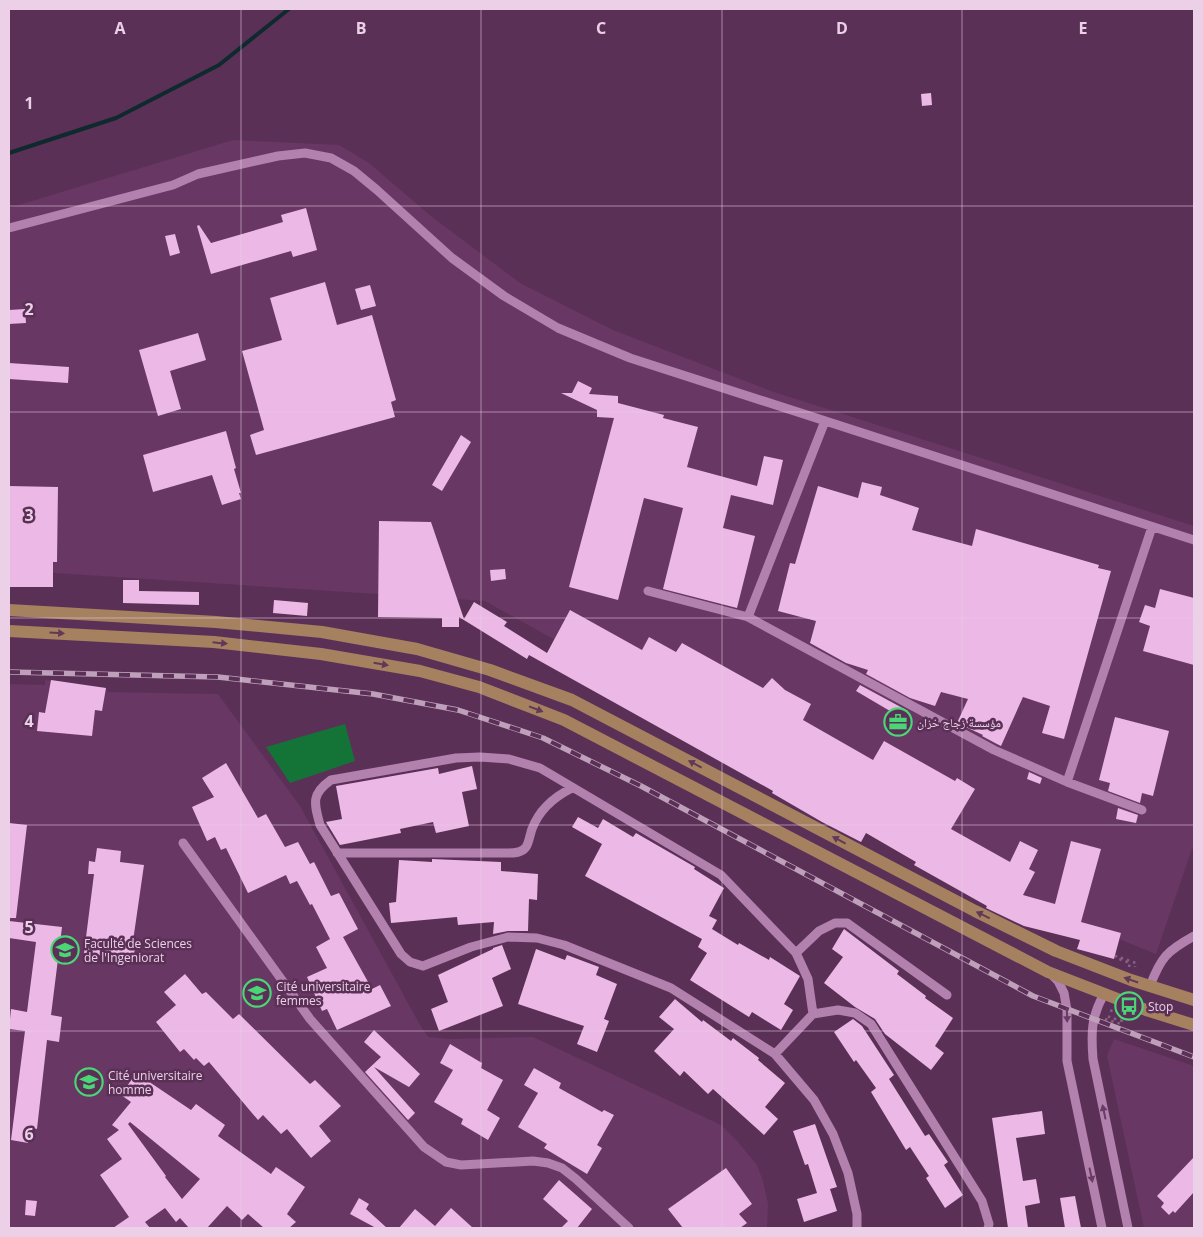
<svg xmlns="http://www.w3.org/2000/svg" width="1203" height="1237" font-family="'Open Sans','Noto Naskh Arabic',sans-serif">
  <rect width="100%" height="100%" fill="#5b3057"/>
  <path fill="#683763" d="M233 140 339 145 369 163 432 217 520 283 613 330 771 391 1194 526V849H1192L1156 954 1013 896 485 601 9 570V208Z
    M45 680 106 688 107 692 218 694 300 806 420 1025 428 1037 449 1039 533 1037 721 1125 738 1142 757 1165 763 1181 768 1204 767 1228H9V684L45 685Z
    M1114 1039 1194 1066V1228H1144L1107 1056Z"/>
  <path fill="#147438" d="M345 724 355 761 290 783 266 747Z"/>
  <g fill="none" stroke-linecap="round" stroke-linejoin="round">
    <path stroke="#0f2a2f" stroke-width="4" d="M9 153 116 118 219 65 289 9"/>
  </g>
  <path fill="#ecb8e5" fill-rule="evenodd" d="M931 93 932 105 922 106 921 94Z
    M306 208 317 250 293 257 291 251 211 274 197 226 199 225 211 243 283 222 281 215Z
    M175 234 180 253 170 256 165 236Z
    M325 282 337 325 372 315 396 400 391 402 395 417 256 455 250 435 264 430 242 351 282 340 270 298Z
    M370 285 376 306 361 310 355 289Z
    M25 309 26 323 9 324V310Z
    M198 333 206 360 170 371 181 409 158 416 139 350Z
    M9 363 69 367 68 383 9 379Z
    M578 381 592 388 589 394 618 396V403L664 415 663 418 698 427 687 467 757 486 764 456 783 460 773 505 731 495 723 528 755 536 737 608 663 589 683 508 644 498 618 600 569 587 614 418 597 417V410L561 393H572Z
    M226 431 236 468 234 469 241 493H239L241 499 222 505 212 475 153 492 143 455Z
    M461 435 471 442 442 491 432 485Z
    M862 482 882 487 880 495 919 508 912 530 972 546 976 529 1099 565 1098 568 1111 571 1064 739 1042 733 1050 706 1023 697 1001 746 997 744 982 736 983 735 957 723 968 699 941 692 935 706 910 698 866 674 868 670 846 663 810 643 816 621 778 611 790 563 795 564 818 486 858 498Z
    M9 486 58 487 57 562H53V587H9Z
    M379 521 431 522 464 619 474 602 507 622 504 626 547 653 570 610 642 650 649 637 676 652 682 643 763 688 772 678 785 690 811 704 803 720 873 760 884 741 955 781 957 778 975 789 951 829 1010 862 1020 841 1038 850 1029 869 1035 872 1023 895 1055 904 1071 841 1101 849 1081 922 1121 933 1114 959 1077 949 1080 940 1024 926 986 908 987 906 914 865 916 862 866 833 861 842 822 822 772 793 773 791 529 655 527 659 459 617V627H442V618L378 617Z
    M505 569 506 579 491 581 490 570Z
    M123 580H139V591L199 592V605L123 603Z
    M1160 589 1194 598V665L1143 651 1150 626 1139 622 1145 605 1155 608Z
    M274 600 308 603 307 616 273 613Z
    M51 680 106 688 102 711 95 710 92 736 37 731 39 712 45 713Z
    M860 685 908 711V714L890 711 856 691Z
    M1115 717 1169 731 1153 796 1142 793 1140 803 1108 791 1110 783 1099 780Z
    M226 763 258 818 266 814 285 847 298 842 310 864 314 862 331 896 339 893 358 929 343 937 372 989 380 985 391 1006 337 1030 327 1009 322 1011 307 977 327 968 316 947 330 939 312 904 310 905 297 881 290 884 286 875 248 893 226 848 221 850 215 837 207 841 192 807 214 797 202 778Z
    M472 766 477 789 462 792 469 826 436 833 433 822 400 829 401 833 340 845 326 822 342 819 336 786 438 768 439 774Z
    M1029 772 1042 778 1040 784 1027 779Z
    M1118 808 1138 815 1136 823 1116 819Z
    M578 817 598 828 603 819 633 837 636 833 695 867 694 869 724 888 709 916 717 920 712 929 738 945 739 943 769 960 770 957 800 976 784 1004 793 1010 781 1030 752 1012 749 1017 690 980 707 953 698 947 702 939 585 876 602 844 572 827Z
    M9 823 27 825 16 918H9Z
    M97 848 121 851 120 862 144 865 132 948H135L133 960 84 953 94 874H88L89 861 95 862Z
    M432 859 501 862V871L538 874 537 900 529 899 528 931H508L493 934 494 922 458 925 457 917 391 923 389 903 396 902 399 860 432 862Z
    M9 921 62 927 51 1015 62 1017 59 1042 47 1040 37 1129 30 1127 28 1143 11 1140 25 1031 9 1029 11 1009 27 1012 36 942 9 938Z
    M844 929 899 971 897 974 926 996 925 998 953 1018 935 1046 944 1053 931 1070 885 1034 875 1019 855 1007 824 983 843 957 832 949Z
    M502 945 511 969 492 978 503 1006 439 1031 431 1009 448 1002 438 975 493 949V948Z
    M536 949 565 960 567 955 599 967 596 975 617 984 604 1019 609 1021 597 1052 577 1044 584 1026 518 1004Z
    M185 974 202 994 206 992 233 1019 239 1014 310 1084 315 1080 341 1106 319 1126 331 1141 311 1158 287 1129 281 1134 263 1115 258 1120 209 1062 204 1066 196 1058 194 1060 184 1049 180 1052 156 1022 176 1005 164 992Z
    M675 999 702 1022 703 1020 731 1041 733 1038 759 1058 758 1060 785 1083 765 1107 778 1119 764 1135 713 1089 708 1094 684 1071 680 1076 654 1051 674 1029 659 1017Z
    M853 1019 862 1026 894 1075 889 1079 925 1136 929 1134 948 1162 944 1165 963 1195 945 1208 926 1178 929 1176 910 1147 906 1150 871 1092 876 1088 856 1060 854 1062 834 1032Z
    M374 1030 420 1074 409 1087 374 1067 415 1113 408 1120 365 1072 381 1057 364 1042Z
    M450 1044 482 1063 481 1068 503 1080 487 1110 500 1118 488 1140 461 1124 463 1119 434 1102 453 1070 440 1063Z
    M534 1068 561 1083 559 1088 602 1112 604 1110 614 1115 597 1145 602 1148 587 1174 544 1148 547 1144 518 1127 538 1093 524 1085Z
    M136 1073 191 1110 196 1104 225 1125 218 1136 271 1174 276 1167 305 1187 287 1214 296 1222 289 1228H264L248 1214 242 1220 227 1206 207 1228H189L180 1218 176 1222 165 1208 145 1222 150 1228H113L129 1217 100 1175 122 1159 107 1139 119 1130 112 1125 131 1102 121 1095ZM130 1122 200 1179 182 1199 165 1177 166 1176 128 1124Z
    M1042 1111 1045 1134 1016 1138 1023 1181 1036 1179 1040 1203 1025 1206 1028 1228H1008L992 1118Z
    M815 1124 837 1187 830 1189 837 1211 804 1222 797 1199 817 1193 808 1164 805 1165 793 1131Z
    M1194 1157V1192L1175 1213 1173 1211 1169 1215 1161 1207 1164 1203 1157 1196Z
    M726 1168 752 1204 739 1214 747 1223 740 1228H683L668 1209Z
    M559 1180 592 1209 577 1228H561L568 1221 543 1199Z
    M1075 1196 1081 1228H1065L1060 1198Z
    M359 1198 369 1204 366 1209 387 1228H376L350 1214Z
    M26 1200 37 1201 35 1216 25 1215Z
    M451 1208 473 1228H399L415 1209 435 1226Z"/>
  <g fill="none" stroke-linecap="round" stroke-linejoin="round">
    <path stroke="#876183" stroke-width="2.5" stroke-dasharray="2.5 4" stroke-linecap="butt" d="M1129 967 1130 963 1116 958V956L1136 963 1135 967
      M1105 1019 1121 1024 1122 1021 1109 1017 1112 1009"/>
    <path stroke="#b281ad" stroke-width="9" d="M9 228 173 185 198 174 278 156 305 153 331 158 354 171 377 190 452 258 504 296 558 328 630 358 1194 540
      M648 591 748 617 994 750 1067 782 1142 810
      M748 617 825 421
      M1067 782 1152 527
      M183 843 310 1019 424 1147 446 1162 461 1165 533 1161 548 1163 562 1168 576 1179 629 1228
      M337 853H508C514 853 522 853 526 847 529 843 530 834 532 829 539 810 554 797 572 788
      M796 953 819 931 835 923H847L947 995
      M1052 975 1058 981 1064 993 1067 1010V1061L1102 1228
      M1150 986C1161 957 1167 951 1194 936
      M1104 994C1091 1017 1091 1033 1093 1059L1128 1228
      M813 1014 808 979 796 953 721 875 540 768 509 759 480 757 456 758 331 780C311 794 314 803 320 825L401 954 410 962 423 966 471 947 508 937 537 938 564 945 671 988 775 1054 814 1100 833 1134 848 1173 857 1214V1228
      M775 1054 813 1014 838 1010 855 1013 871 1024 982 1201 989 1224 988 1228"/>
    <path stroke="#a58160" stroke-width="12" d="M9 610 216 622 322 632 417 649 490 670 572 700 975 911 1056 951 1131 980 1194 1000
      M9 631 214 642 321 654 420 671 479 687 564 720 1048 972 1146 1010 1194 1025"/>
    <g stroke="#bfa0bb" stroke-width="5.5">
      <path id="rail" d="M9 672 218 677 373 694 458 710 543 738 641 786 1033 996 1194 1057"/>
    </g>
    <use href="#rail" stroke="#5b3057" stroke-width="4" stroke-dasharray="11" stroke-linecap="butt"/>
  </g>
  <defs><path id="oneway-solid" d="M-6-.8H1V-3.2L6.5 0L1 3.2V.8H-6Z" transform="scale(1.25)"/></defs>
  <g fill="#623858">
    <use href="#oneway-solid" transform="translate(57 633) rotate(3)"/>
    <use href="#oneway-solid" transform="translate(220 643) rotate(6)"/>
    <use href="#oneway-solid" transform="translate(381 664) rotate(10)"/>
    <use href="#oneway-solid" transform="translate(536 709) rotate(21)"/>
    <use href="#oneway-solid" transform="translate(695 764) rotate(-152)"/>
    <use href="#oneway-solid" transform="translate(839 840) rotate(-152)"/>
    <use href="#oneway-solid" transform="translate(983 915) rotate(-154)"/>
    <use href="#oneway-solid" transform="translate(1131 980) rotate(-161)"/>
  </g>
  <g fill="#683c64">
    <use href="#oneway-solid" transform="translate(1067 1015) rotate(88)"/>
    <use href="#oneway-solid" transform="translate(1104 1112) rotate(-102)"/>
    <use href="#oneway-solid" transform="translate(1091 1175) rotate(78)"/>
  </g>
  <path fill="none" stroke="#ebd0e7" stroke-width="1" stroke-opacity="0.55" d="M241 9V1228M481 9V1228M722 9V1228M962 9V1228M9 206H1194M9 412H1194M9 618H1194M9 825H1194M9 1031H1194"/>
  <defs>
    <g id="office-ring" transform="scale(1.4375)"><circle r="9.5" fill="#5b3057" stroke="#4ad677" stroke-width="1.5"/><path d="M-6-3h4V-5.5h4V-3h4V5H-6ZM-1-4.5V-3h2v-1.5ZM-6 0V1H6V0Z" fill="#4ad677"/></g>
    <g id="university-ring" transform="scale(1.4375)"><circle r="9.5" fill="#5b3057" stroke="#4ad677" stroke-width="1.5"/><path d="M0-5L7-2L0 1L-7-2ZM-4 1L0 2.5L4 1V4Q0 6-4 4Z" fill="#4ad677"/></g>
    <g id="bus-ring" transform="scale(1.4375)"><circle r="9.5" fill="#5b3057" stroke="#4ad677" stroke-width="1.5"/><path d="M-5-6H5V4H4V6H2V4H-2V6H-4V4H-5ZM-3.5-4V0h7V-4ZM-3.5 1.2v1.5H-2V1.2ZM2 1.2v1.5H3.5V1.2Z" fill="#4ad677"/></g>
  </defs>
  <g fill-rule="evenodd">
    <use href="#office-ring" x="898" y="722"/>
    <use href="#university-ring" x="65" y="950"/>
    <use href="#university-ring" x="257" y="993"/>
    <use href="#bus-ring" x="1129" y="1006"/>
    <use href="#university-ring" x="89" y="1082"/>
  </g>
  <g text-anchor="middle" dominant-baseline="central" stroke-width="5" stroke-linejoin="round" paint-order="stroke">
    <g font-size="12" fill="#ebd0e7" stroke="#5b3057" text-anchor="start">
      <text x="917" y="722">مؤسسة زجاج خزان</text>
      <text x="84" y="943">Faculté de Sciences<tspan x="84" dy="14">de l'Ingeniorat</tspan></text>
      <text x="276" y="986">Cité universitaire<tspan x="276" dy="14">femmes</tspan></text>
      <text x="1148" y="1006">Stop</text>
      <text x="108" y="1075">Cité universitaire<tspan x="108" dy="14">homme</tspan></text>
    </g>
  </g>
  <g font-size="16" text-anchor="middle" font-weight="bold" fill="#ebd0e7" stroke="#5b3057" stroke-width="5" stroke-linejoin="round" paint-order="stroke">
    <text x="120" y="34">A</text>
    <text x="361" y="34">B</text>
    <text x="601" y="34">C</text>
    <text x="842" y="34">D</text>
    <text x="1083" y="34">E</text>
    <text x="29" y="109">1</text>
    <text x="29" y="315">2</text>
    <text x="29" y="521">3</text>
    <text x="29" y="727">4</text>
    <text x="29" y="933">5</text>
    <text x="29" y="1140">6</text>
  </g>
  <rect width="1203" height="1237" fill="none" stroke="#ebd0e7" stroke-width="20"/>
</svg>
